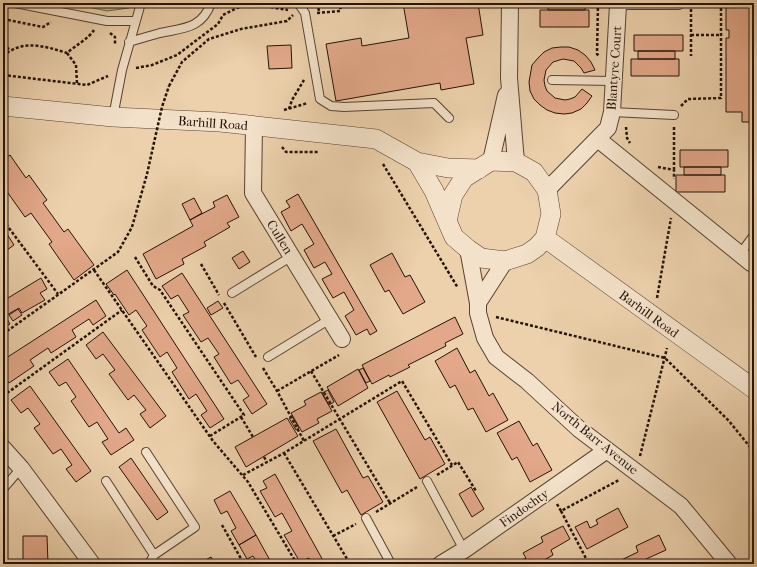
<svg xmlns="http://www.w3.org/2000/svg" width="757" height="567" font-family="'IM FELL French Canon',serif">
  <rect width="100%" height="100%" fill="#ecd1ac"/>
  <filter id="stains"><feTurbulence type="fractalNoise" baseFrequency=".005" numOctaves="4"/><feColorMatrix values="0 0 0 0 .2 0 0 0 0 .09 0 0 0 0 .02 0 0 0 .5 -.17"/></filter>
  <radialGradient id="worn" r=".72"><stop offset=".6" stop-color="#630" stop-opacity="0"/><stop offset="1" stop-color="#630" stop-opacity=".3"/></radialGradient>
  <path fill="#b3bd8d" stroke="#6c684a" d="M70 3H130L129 8 107 11Z"/>
  <path fill="#e2a889" stroke="#251208" d="M403 3H478L483 35 466 38 474 84 441 90 440 83 336 101 326 44 361 38 362 46 409 38Z
    M548 3H585V10H548Z
    M726 3H754V105H752V122H742V112H726V38H729V30H726Z
    M540 10H589V27H540Z
    M634 35H683V51H634Z
    M291 45 292 68 269 69 267 46Z
    M561 47H569L578 50 585 55 591 62 595 70 584 73 581 68 574 61 563 59 553 62 546 70 544 80 545 86 547 91 555 98 565 100 570 99 575 97 582 89 592 96 587 103 581 109 572 113 564 114 555 113 547 110 540 105 534 99 530 91 529 82 532 65 538 58 544 52 552 48Z
    M638 51H675V59H638Z
    M631 59H679V76H631Z
    M680 150H728V167H680Z
    M10 155 26 178 29 175 47 200 43 203 64 232 68 229 94 265 74 280 49 244 52 242 31 213 25 217 3 186V160Z
    M684 167H721V175H684Z
    M676 175H725V192H676Z
    M298 194 377 331 370 335 367 329 356 335 345 316 354 310 344 292 333 298 322 279 332 274 325 262 314 268 304 250 314 244 302 224 291 231 281 212 290 207 286 201Z
    M227 195 239 217 227 223 230 227 204 242 206 246 182 259 184 264 156 279 143 254 193 226 190 220 215 207 213 202Z
    M194 198 202 213 190 220 182 204Z
    M5 231 14 245 3 253V232Z
    M243 251 250 262 239 269 232 258Z
    M392 253 405 277 410 275 425 302 403 314 389 290 385 292 370 265Z
    M127 270 224 419 210 428 201 415 207 411 196 394 189 399 172 372 177 368 167 352 160 357 142 330 147 326 136 310 129 315 115 294 114 295 106 284Z
    M182 273 267 404 252 414 243 400 249 396 238 380 231 384 214 357 219 354 208 338 201 342 183 315 189 312 178 295 171 299 162 286Z
    M41 278 47 289 40 293 45 300 22 313 19 308 5 316 10 324 3 328V301Z
    M96 300 106 316 93 325 89 319 72 330 76 337 51 353 48 348 30 360 34 366 9 383 5 378 3 379V360Z
    M218 301 223 308 211 315 207 308Z
    M18 309 22 315 13 321 9 315Z
    M455 317 463 334 445 343 446 346 408 365 410 367 390 377 389 375 372 384 362 365Z
    M103 332 166 416 150 428 140 414 146 410 134 395 128 400 109 374 115 370 103 354 96 359 86 345Z
    M457 348 470 373 475 370 489 396 493 393 508 420 486 432 473 408 468 410 455 385 450 388 435 361Z
    M68 359 119 433 126 428 134 440 111 455 102 442 108 439 97 422 89 427 71 401 76 397 66 382 59 386 49 372Z
    M363 368 370 381 366 383 359 370Z
    M358 369 368 388 338 406 327 387Z
    M30 386 91 471 76 482 66 469 72 465 61 449 53 454 34 428 40 424 28 408 21 413 11 400Z
    M328 390 334 402 329 405 322 393Z
    M397 391 425 440 430 437 445 464 420 479 377 402Z
    M321 392 332 411 317 419 319 423 302 432 291 413 306 405 304 401Z
    M292 416 299 428 296 430 289 418Z
    M287 418 298 436 246 467 235 447Z
    M519 421 533 446 537 443 552 470 530 482 517 457 512 460 497 433Z
    M336 429 363 478 368 476 383 502 361 515 347 490 342 493 313 441Z
    M131 458 168 512 157 520 119 467Z
    M275 474 325 564H312L309 558 300 562 284 535 292 531 282 513 275 517 260 491 267 488 263 481Z
    M471 487 484 509 472 517 459 494Z
    M230 491 256 535 239 545 231 531 236 528 227 511 221 514 214 500Z
    M618 508 628 527 587 549 575 527 587 521 590 528 598 524 596 520Z
    M563 526 570 539 551 550 553 555 537 564H514L526 558 523 553 543 542 541 537Z
    M256 535 272 564H258L253 556 247 559 239 545Z
    M659 535 666 550 646 559 648 564H618L617 562 638 552 636 546Z
    M23 536H47L48 564H23Z
    M211 557 215 564H198Z"/>
  <g fill="none" stroke-linecap="round" stroke-linejoin="round">
    <g stroke="#574231" stroke-width="10">
      <path id="service" d="M15 3 107 21H135
        M298 3 305 13 320 99 331 106 344 107 434 103 449 118
        M618 5H679
        M129 42C139 39 149 36 160 33 183 28 202 29 211 3
        M552 80 614 81
        M612 112 674 115
        M113 117 122 70 141 3
        M740 254 754 235
        M232 293 292 256
        M268 357 330 319
        M146 452 195 527 154 555 149 564
        M106 481 154 555
        M427 481 464 550
        M3 489 21 468
        M366 518 391 564"/>
    </g>
    <g stroke="#574231" stroke-width="18">
      <path id="minor" d="M510 3 509 78 516 162
        M254 126 253 193 342 339
        M599 140 751 263 754 264
        M491 161 506 95
        M547 190 608 128 612 112 618 5
        M468 249 478 303V313L485 338 496 357 527 381 579 429 681 506 729 564
        M478 303 505 261
        M3 448 21 468 92 564
        M441 564 464 550 607 450"/>
    </g>
    <g stroke="#574231" stroke-width="20">
      <path id="tertiary" d="M3 106 113 117 220 122 376 139 417 162 448 168 479 169
        M417 162 434 191 447 221 454 237 468 249 481 258 505 261 527 254 537 247 545 238 551 214 547 190 534 172 516 162 491 161 464 178 453 195 447 221
        M545 238 754 389"/>
    </g>
    <path stroke="#251208" stroke-width="2.5" stroke-dasharray="3 2" stroke-linecap="butt" d="M318 3 319 13
      M598 3 597 54 599 56
      M691 9V56
      M317 13 340 11 341 3
      M3 19 43 27 51 22
      M110 33 115 37V44
      M691 35H721
      M3 44 10 50
      M67 53 76 65 77 84
      M3 56C23 39 44 46 67 53 75 46 89 38 94 30
      M136 68 152 65 177 55 218 24 223 15 237 8 252 4 288 10
      M3 75 87 85 108 76
      M169 86 182 62 209 39 241 29 287 21 293 15
      M681 106 688 99 721 98V3
      M289 109 292 100 304 80
      M284 110 308 103
      M626 127 627 138 630 143
      M282 147 286 152H319
      M383 164 458 288
      M658 167 674 170V179
      M674 170V126
      M3 220 58 294
      M135 257 153 286 160 290 244 415 210 436
      M201 264 219 295
      M94 270 213 441 248 482 297 564
      M657 298 671 218
      M224 303 256 357
      M496 317 665 358 729 421 754 452
      M3 334 118 252 132 227
      M263 368 277 391 304 441
      M311 371 390 503
      M277 391 339 355
      M3 396 122 310
      M241 417 253 437
      M284 453 350 564
      M640 456 667 348
      M264 457 267 462
      M243 475 284 453 402 381 452 465
      M437 475 458 462 476 491
      M557 504 561 511 619 480
      M561 511 589 564
      M376 512 417 487
      M222 525 244 564
      M333 536 356 524"/>
    <use href="#service" stroke="#f3e1c9" stroke-width="8"/>
    <use href="#minor" stroke="#f3e1c9" stroke-width="16"/>
    <use href="#tertiary" stroke="#f3e1c9" stroke-width="19"/>
    <path stroke="#251208" stroke-width="2.5" stroke-dasharray="3 2" stroke-linecap="butt" d="M132 227 147 174 162 107 169 86"/>
  </g>
  <g text-anchor="middle" dominant-baseline="central" stroke-width="3.5" stroke-linejoin="round" paint-order="stroke">
    <g font-size="13" fill="#251208" stroke="#f3e1c9">
      <text transform="translate(614 68) rotate(-86)">Blantyre Court</text>
      <text transform="translate(213 123) rotate(4)">Barhill Road</text>
      <text transform="translate(280 237) rotate(58)">Cullen</text>
      <text transform="translate(649 314) rotate(36)">Barhill Road</text>
      <text transform="translate(595 438) rotate(39)">North Barr Avenue</text>
      <text transform="translate(524 508) rotate(-35)">Findochty</text>
    </g>
  </g>
  <rect width="757" height="567" fill="none" stroke="#ecd1ac" stroke-width="16"/>
  <rect x="4" y="4" width="749" height="559" fill="none" stroke="#251208" stroke-width="2"/>
  <rect x="8" y="8" width="741" height="551" fill="none" stroke="#251208"/>
  <rect width="100%" height="100%" filter="url(#stains)"/>
  <rect width="100%" height="100%" fill="url(#worn)"/>
</svg>
